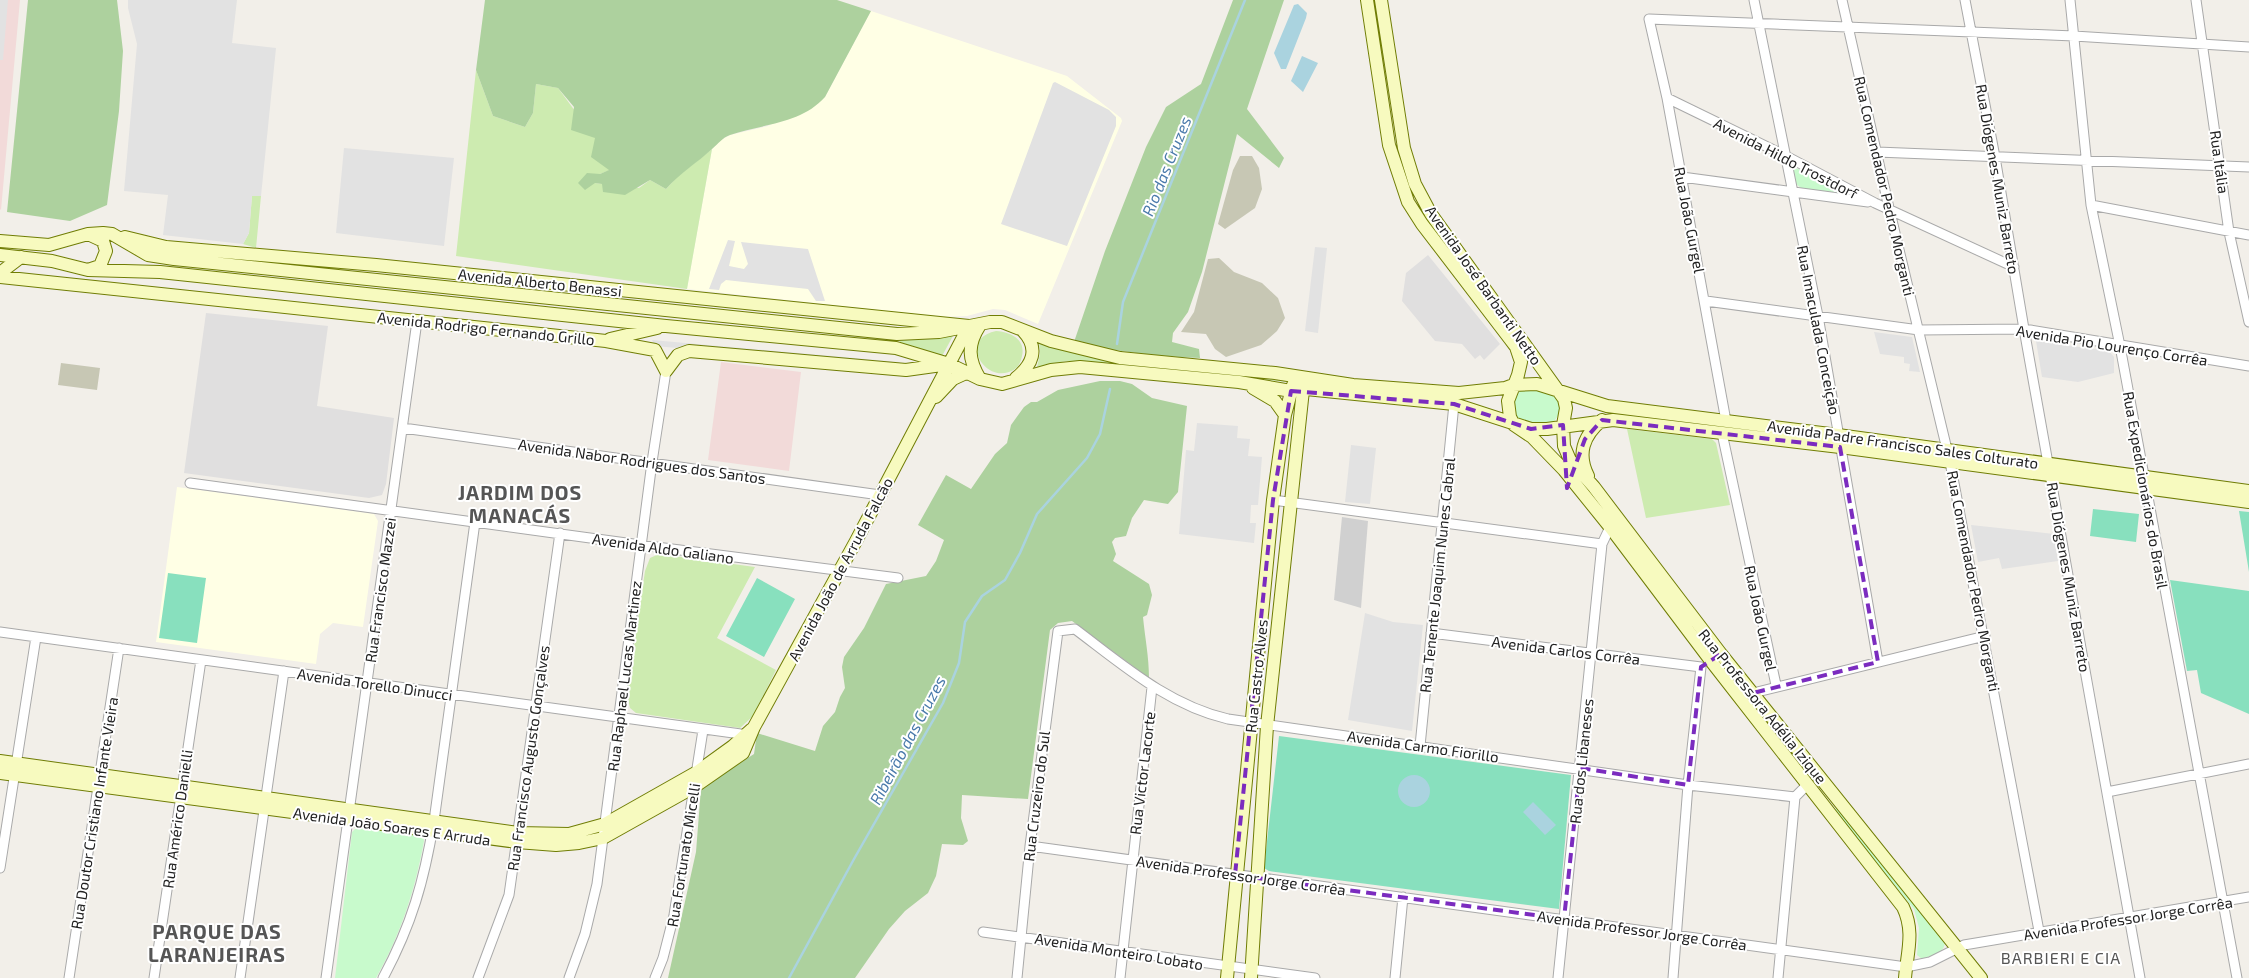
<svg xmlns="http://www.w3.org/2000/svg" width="2249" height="978" font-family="'Exo 2',sans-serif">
  <rect width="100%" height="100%" fill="#f2efe9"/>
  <path fill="#e0dfdf" d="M1428 255 1500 344 1484 360 1480 355 1475 359 1462 344 1435 341 1402 301 1406 273Z
    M206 313 328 326 317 406 394 418 386 484 382 495 369 498 184 473Z"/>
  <path fill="#f2dad9" d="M0 0H20L1 210 0 209Z
    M721 362 801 372 789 471 708 460Z"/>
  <path fill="#ffffe5" d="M871 11 1067 76 1121 118 1122 121 1038 324 1005 310 993 309 967 316 941 317 687 289 712 149 721 140 730 135 768 126 825 97Z
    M177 487 374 514 378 521 363 627 333 623 320 634 316 664 156 642Z"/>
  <path fill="#d0d0d0" d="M1342 517 1368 521 1361 608 1334 600Z"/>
  <path fill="#c7c7b4" d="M1240 156H1252L1259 168 1262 189 1255 208 1225 229 1218 224 1233 170Z
    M1219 258 1234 272 1262 283 1278 298 1285 318 1277 331 1261 345 1226 357 1215 349 1206 334 1181 332 1194 312 1208 259Z
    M61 363 100 368 97 390 58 385Z"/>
  <path fill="#cdebb0" d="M476 70 493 116 525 127 533 113 536 84 558 88 595 138 610 170 600 174 595 183 639 188 650 180 666 189 678 176 712 149 687 289 456 256Z
    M252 195 261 196 256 248 243 244 249 233Z
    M996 331C1010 332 1026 339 1022 356 1021 361 1019 366 1015 369 987 388 956 339 996 331Z
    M954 334 941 358 900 345V339Z
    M1039 342 1287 379V382L1109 363 1067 361 1037 367 1040 354Z
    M1627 429 1712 439 1716 443 1730 505 1646 518Z
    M659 554 755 567 717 638 776 670 753 716 740 728 636 713 630 708 627 694 645 571 650 558Z"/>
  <path fill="#add19e" d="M28 0H117L123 51 119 111 107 205 70 221 7 212Z
    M485 0H837L871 11 825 97C801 124 762 124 730 135 722 138 719 143 712 149 697 163 680 173 666 189L650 180 625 195 603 192 602 184 595 183 585 190 578 183 587 173 600 174 609 170 591 157 595 138 571 130 574 107 558 88 536 84 533 113 525 127 493 116 476 70Z
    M1233 0H1284L1247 109 1284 158 1279 168 1237 134 1202 272 1188 312 1173 333 1172 342 1199 349 1200 358C1156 356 1117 352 1074 342L1105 251 1146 147 1166 107 1201 84Z
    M1100 381H1120L1132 384 1152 398 1187 406 1178 492 1168 504 1144 500 1132 518 1126 536 1115 538 1112 542 1116 554 1113 561 1149 584 1152 595 1147 615 1143 617C1145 638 1149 657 1149 678L1072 621 1058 623 1050 630 1028 799 962 795 961 818 968 841 963 845 942 844 936 876 928 893 905 911 889 929 855 978H668L696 852 701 788 754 754 757 733 815 751 823 726 835 712 840 697 845 688 842 667 844 657 864 628 886 584 926 576 936 561 944 540 918 525 946 475 971 489 995 454 1007 443 1011 425 1024 407 1031 402H1037L1058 390Z"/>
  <path fill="#c8facc" d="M1794 167 1839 187 1840 193 1837 194 1801 188 1795 183 1792 171Z
    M1530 389 1549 391 1560 400V413L1552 424 1541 425 1515 419 1512 401 1520 391Z
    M1837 808 1945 941C1945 954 1932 955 1922 959L1917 955 1919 928 1914 909 1834 810Z
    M359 825 418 833 423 836 424 841C415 890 401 934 376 978H335L352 832Z"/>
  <path fill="#88e0be" d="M2093 509 2139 514 2136 542 2090 536Z
    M2239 511 2249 512V572Z
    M168 573 206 578 197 643 159 638Z
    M757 578 795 599 764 657 726 636Z
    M2170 580 2249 591V714L2201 693 2197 670 2187 671Z
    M1279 736 1571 775 1559 909 1269 871 1264 868Z"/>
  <path fill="#e2e2e2" d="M0 0H8L3 60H0Z
    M128 0H237L232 43 276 48 261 196H252L249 233 243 244 163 235 168 195 124 191 137 44 128 8Z
    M1055 82 1109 110 1116 117V126L1067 246 1001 224 1053 83Z
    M344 148 454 158 444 246 336 233Z
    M728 240 735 241 729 266 744 269 748 264 741 242 808 249 825 301H816L808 289 726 280 721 284 719 290 709 289Z
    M1315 247 1327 248 1318 333 1305 331Z
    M1874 332 1912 337 1920 372 1909 371 1910 364 1904 363V357L1880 354Z
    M652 340 899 362 904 368 655 346Z
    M2036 341 2109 351 2114 357V373L2078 382 2042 377Z
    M1197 423 1238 426 1237 438 1250 439 1248 456 1262 457 1258 505H1251L1250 523H1256L1254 543 1179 534 1186 450 1194 451Z
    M1351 445 1376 448 1370 504 1345 502Z
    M1971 525 2054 534 2058 561 2002 569 1999 558 1978 562Z
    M1365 613 1393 622 1423 625 1412 731 1348 720Z"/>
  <path fill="#aad3df" d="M1298 4 1307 13 1306 18 1286 69H1281L1274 53 1294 5Z
    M1302 56 1318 63 1303 92 1291 81Z
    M1398 791a16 16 0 1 1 32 0a16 16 0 1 1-32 0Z
    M1533 802 1556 825 1545 835 1523 812Z"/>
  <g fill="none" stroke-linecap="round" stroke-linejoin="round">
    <path stroke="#aad3df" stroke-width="2.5" d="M1117 344 1123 302 1245 0
      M789 978 854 859 943 703 959 663 965 622 982 596 1005 580 1020 553 1037 514 1087 458 1100 434 1110 389"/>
    <g stroke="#a9a9a9" stroke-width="11">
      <path id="street" d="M1754 0 1818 316 1878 662
        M1842 0 1889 208 1950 462 2039 931
        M1965 0 1995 157 2024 329 2140 978
        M2070 0 2091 205 2120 346 2237 978
        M2196 0 2229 232 2249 322
        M1667 98 1786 156 1875 203 2014 267
        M1877 152 2249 167
        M1682 177 1868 202
        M2091 205 2249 235
        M1706 301 1919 330 2024 329 2249 366
        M1726 421 1667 98 1649 19 2074 36 2249 47
        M403 428 880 495
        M1722 433 1776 685
        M190 483 641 545 898 578
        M1273 500 1602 544
        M0 632 748 735
        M1431 633 1701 667 1688 785 1673 978
        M1753 693 1985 636
        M1420 746 1454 404
        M2107 792 2249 764
        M1030 846 1906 967 1930 962 1964 945 2249 897
        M0 868 36 637
        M983 932 1315 978
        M69 978 119 648
        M154 978 201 660
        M240 978 284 671
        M326 978 417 321
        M383 978C412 924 424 881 434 821L475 522
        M478 978 509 895 560 533
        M569 978 585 934 597 884 652 462 666 371
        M655 978 663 958 674 915 703 730
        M1017 978 1030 846 1058 631 1075 629C1123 665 1168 705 1228 719L1688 785 1795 797
        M1120 978 1152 687
        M1395 978 1403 897
        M1558 978 1602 544 1610 527
        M1778 978 1795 797 1807 785"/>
    </g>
    <g stroke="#707d05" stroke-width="14">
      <path id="secondary" d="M1367 0 1389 145 1408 202 1422 224 1510 339 1516 347 1521 362 1518 375 1508 401 1510 417 1514 425 1532 437 1564 470 1610 527 1711 661 1903 907C1915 932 1907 953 1905 978
        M1381 0 1404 148 1415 184 1431 214 1564 399 1566 408 1563 425 1564 446 1570 460 1594 487 1721 654 1981 978
        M0 241 49 245 88 234 103 233 112 234 148 255 174 259 897 334 939 332 990 322H1002L1051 341 1120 358 1275 373 1353 385 1459 393 1505 388 1513 385 1537 384 1607 406 1838 435 2249 491
        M0 255 52 261 88 270 160 272 666 326 896 348 949 364 980 379 1002 384 1051 370 1080 367 1239 382 1291 391 1306 389 1454 404 1531 429H1547L1613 420 1840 447 2249 502
        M88 270 100 266 106 251 103 241 88 234
        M0 273 21 257
        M0 277 606 341 655 350 666 371
        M610 339 657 328
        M666 371 678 355 689 351 906 370 949 364
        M1016 378C1032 365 1040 349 1023 331
        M980 379C968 359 967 345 980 325
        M1253 388 1275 401 1285 415
        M936 397 953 379 966 373
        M1588 476C1577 454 1583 436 1602 420
        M0 761 518 833 569 834 605 824 697 772 733 746 752 729
        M0 773 517 842 556 845 579 843 603 838 694 787 743 753 754 727 856 541 969 326 376 265 166 247 125 237
        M1227 978 1273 500 1285 415 1293 385
        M1251 978 1267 726 1303 390 1301 383"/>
    </g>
    <use href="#street" stroke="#fff" stroke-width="9"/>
    <use href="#secondary" stroke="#f7fabf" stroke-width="12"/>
  </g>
  <path fill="none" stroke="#7b2cbf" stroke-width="4" stroke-dasharray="10 6" stroke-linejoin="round" d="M1291 391 1454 404 1531 429 1563 425 1567 488 1585 439 1602 420 1840 447 1878 662 1753 693 1721 654 1701 667 1688 785 1580 768 1564 919 1235 875 1273 500Z"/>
  <g text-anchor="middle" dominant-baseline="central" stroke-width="4" stroke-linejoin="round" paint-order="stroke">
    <g font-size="15" fill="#222" stroke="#fff">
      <text transform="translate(1786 158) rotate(27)">Avenida Hildo Trostdorf</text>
      <text transform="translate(2220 162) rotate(82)">Rua Itália</text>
      <text transform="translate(1998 179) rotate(80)">Rua Diógenes Muniz Barreto</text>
      <text transform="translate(1885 186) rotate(77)">Rua Comendador Pedro Morganti</text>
      <text transform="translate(1690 220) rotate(79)">Rua João Gurgel</text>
      <text transform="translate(540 282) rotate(6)">Avenida Alberto Benassi</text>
      <text transform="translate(1484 285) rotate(55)">Avenida José Barbanti Netto</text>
      <text transform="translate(486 328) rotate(6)">Avenida Rodrigo Fernando Grillo</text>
      <text transform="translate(1819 330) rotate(79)">Rua Imaculada Conceição</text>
      <text transform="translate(2112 345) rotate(9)">Avenida Pio Lourenço Corrêa</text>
      <text transform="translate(1903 444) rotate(8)">Avenida Padre Francisco Sales Colturato</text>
      <text transform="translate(642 461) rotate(8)">Avenida Nabor Rodrigues dos Santos</text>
      <text transform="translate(2146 490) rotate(80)">Rua Expedicionários do Brasil</text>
      <text transform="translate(663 548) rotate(8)">Avenida Aldo Galiano</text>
      <text transform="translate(840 569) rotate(-62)">Avenida João de Arruda Falcão</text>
      <text transform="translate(1437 575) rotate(-84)">Rua Tenente Joaquim Nunes Cabral</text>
      <text transform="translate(2069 577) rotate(80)">Rua Diógenes Muniz Barreto</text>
      <text transform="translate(1974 581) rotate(79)">Rua Comendador Pedro Morganti</text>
      <text transform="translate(380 590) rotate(-82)">Rua Francisco Mazzei</text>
      <text transform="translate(1761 618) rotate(78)">Rua João Gurgel</text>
      <text transform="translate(1566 650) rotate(7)">Avenida Carlos Corrêa</text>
      <text transform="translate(624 676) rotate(-83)">Rua Raphael Lucas Martinez</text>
      <text transform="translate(1256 676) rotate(-84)">Rua Castro Alves</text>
      <text transform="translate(375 684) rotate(8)">Avenida Torello Dinucci</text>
      <text transform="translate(1763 706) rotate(51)">Rua Professora Adélia Izique</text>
      <text transform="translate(1423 746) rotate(8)">Avenida Carmo Fiorillo</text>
      <text transform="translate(528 758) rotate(-82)">Rua Francisco Augusto Gonçalves</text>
      <text transform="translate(1581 761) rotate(-84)">Rua dos Libaneses</text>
      <text transform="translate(1142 773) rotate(-83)">Rua Victor Lacorte</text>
      <text transform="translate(1036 796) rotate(-83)">Rua Cruzeiro do Sul</text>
      <text transform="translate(94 813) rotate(-81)">Rua Doutor Cristiano Infante Vieira</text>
      <text transform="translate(177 819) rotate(-82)">Rua Américo Danielli</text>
      <text transform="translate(392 826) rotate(8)">Avenida João Soares E Arruda</text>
      <text transform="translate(683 855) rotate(-81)">Rua Fortunato Micelli</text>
      <text transform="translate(1241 875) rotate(8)">Avenida Professor Jorge Corrêa</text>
      <text transform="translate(2128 918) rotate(-9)">Avenida Professor Jorge Corrêa</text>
      <text transform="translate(1642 930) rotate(8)">Avenida Professor Jorge Corrêa</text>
      <text transform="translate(1119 951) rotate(9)">Avenida Monteiro Lobato</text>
    </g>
    <g font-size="16" font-style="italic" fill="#4a7aab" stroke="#fff">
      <text transform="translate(1166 166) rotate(-68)">Rio das Cruzes</text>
      <text transform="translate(907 740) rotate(-62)">Ribeirão das Cruzes</text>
    </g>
    <g font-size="16" letter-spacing="1" fill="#555" stroke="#fff">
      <text x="2061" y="957">BARBIERI E CIA</text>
    </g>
    <g font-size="20" font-weight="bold" letter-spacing="1" fill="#555" stroke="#fff">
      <text x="520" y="492">JARDIM DOS<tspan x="520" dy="23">MANACÁS</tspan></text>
      <text x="217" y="931">PARQUE DAS<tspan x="217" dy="23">LARANJEIRAS</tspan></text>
    </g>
  </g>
</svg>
